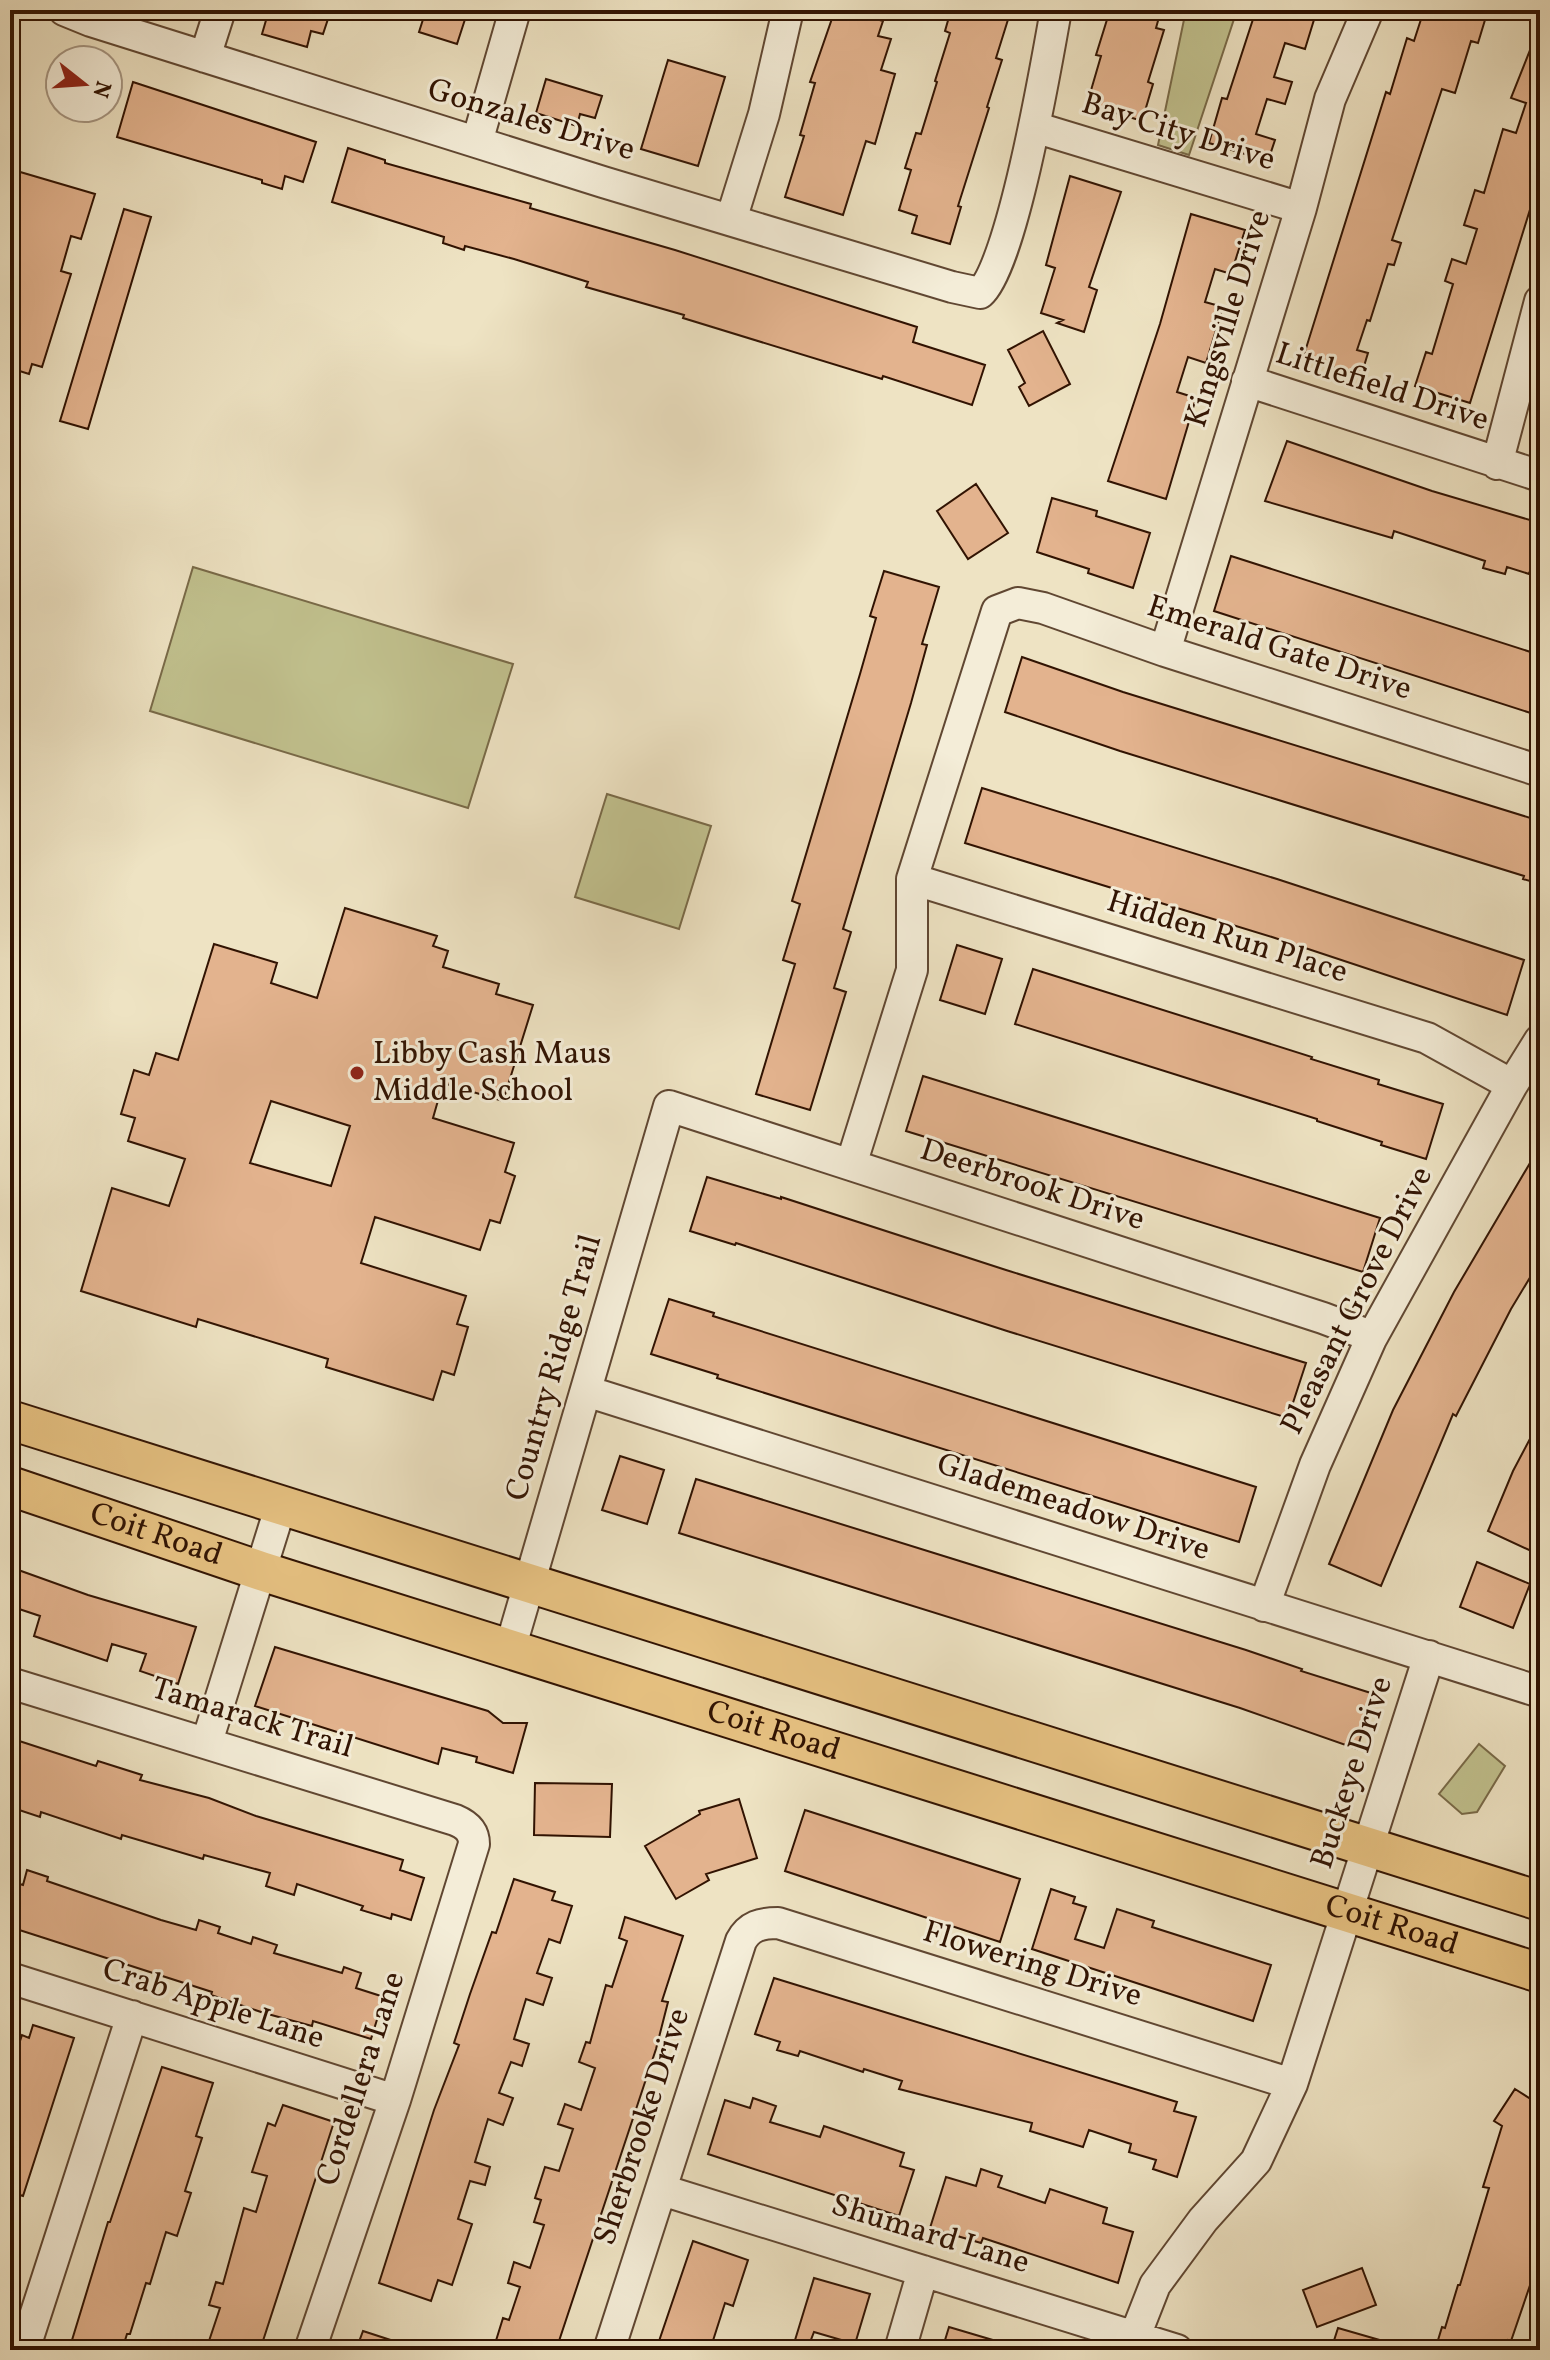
<svg xmlns="http://www.w3.org/2000/svg" width="1550" height="2360" font-family="Vollkorn,serif">
  <rect width="100%" height="100%" fill="#eee3c3"/>
  <filter id="stains"><feTurbulence type="fractalNoise" baseFrequency=".0025" numOctaves="4"/><feColorMatrix values="0 0 0 0 .2 0 0 0 0 .09 0 0 0 0 .02 0 0 0 .5 -.17"/></filter>
  <radialGradient id="worn" r=".72"><stop offset=".6" stop-color="#630" stop-opacity="0"/><stop offset="1" stop-color="#630" stop-opacity=".3"/></radialGradient>
  <path fill="#c1c18e" stroke="#796a48" stroke-width="2" d="M1186 10H1237L1189 155 1158 145Z
    M193 567 513 664 468 808 150 711Z
    M607 794 711 826 679 929 575 897Z
    M1479 1744 1505 1766 1477 1812 1462 1814 1439 1794Z"/>
  <path fill="#e3b38e" stroke="#311302" stroke-width="2" fill-rule="evenodd" d="M269 10H310L329 16 323 34 311 31 307 47 262 34Z
    M426 10H468L457 44 419 32Z
    M835 10H846L883 21 878 36 891 39 881 70 895 74 875 144 866 141 843 215 785 197 804 136 800 135 815 83 810 82Z
    M951 10H1011L996 58 1002 60 987 107 989 108 958 206 961 207 950 244 912 233 917 216 899 210 911 170 905 168 916 133 921 134 937 82 935 81 950 33 945 31Z
    M1110 10H1161L1156 28 1164 30 1148 82 1153 84 1142 121 1087 104 1101 56 1096 55Z
    M1256 10H1317L1305 49 1285 43 1274 77 1292 82 1285 104 1267 99 1256 134 1275 140 1268 161 1209 143 1222 98 1227 99Z
    M1424 10H1488L1478 43 1471 41 1455 93 1442 89 1392 240 1401 243 1394 265 1388 264 1370 321 1367 320 1357 350 1368 353 1361 376 1303 358 1386 92 1390 94 1407 38 1414 41Z
    M1538 30H1540V188L1537 187 1470 403 1415 386 1426 352 1432 354 1453 284 1445 281 1452 259 1466 264 1477 229 1464 225 1475 190 1484 193 1503 129 1516 133 1526 103 1511 98Z
    M668 60 725 77 698 166 641 149Z
    M546 79 602 96 595 118 580 114 577 126 536 113Z
    M133 82 316 142 303 182 285 176 282 189 262 183V180L117 137Z
    M348 148 385 160V163L531 204 530 208 675 250 917 327 913 342 985 365 972 405 883 376 882 379 683 318 684 315 586 287 588 282 514 259 465 246 464 250 443 243 444 237 332 202Z
    M10 169 95 194 81 239 71 236 61 271 71 274 42 367 32 364 29 374 10 368Z
    M1070 176 1121 192 1089 287 1097 290 1084 332 1057 323 1063 320 1041 313 1055 268 1046 265Z
    M124 209 151 217 88 429 60 421Z
    M1191 214 1245 230 1231 274 1215 269 1205 302 1223 307 1206 363 1188 357 1177 392 1196 398 1166 499 1108 481 1160 324Z
    M1043 331 1070 384 1029 406 1019 387 1025 383 1008 350Z
    M1287 441 1432 491 1540 523V539L1529 574 1507 567 1505 574 1483 568 1485 561 1394 531 1392 538 1265 501Z
    M976 484 1008 533 968 559 937 511Z
    M1052 498 1097 511 1096 516 1150 533 1133 588 1088 573 1089 569 1037 552Z
    M1231 556 1540 655V716L1214 611Z
    M884 571 939 587 922 644 927 645 911 703 843 929 851 932 834 988 846 992 810 1110 756 1094 795 964 783 960 800 904 792 901 860 674 876 618 870 616Z
    M1022 657 1123 692 1540 821V884L1523 879 1524 876 1120 751 1005 712Z
    M982 788 1277 879 1524 960 1507 1015 1272 937 965 843Z
    M345 908 437 936 433 946 448 951 443 967 499 984 496 994 533 1005 503 1101 443 1083 433 1118 514 1143 505 1172 515 1176 500 1223 490 1220 480 1250 375 1217 361 1263 466 1296 457 1324 468 1327 454 1375 442 1371 433 1400 326 1367 328 1359 198 1319 196 1327 81 1291 112 1188 169 1206 185 1159 128 1141 135 1118 121 1114 134 1070 149 1075 156 1053 178 1060 214 944 277 963 271 983 317 998ZM271 1101 350 1126 331 1186 250 1163Z
    M957 945 1002 959 985 1014 940 1000Z
    M1033 969 1312 1057 1311 1059 1379 1080 1378 1084 1443 1104 1426 1159 1381 1145 1382 1142 1317 1121V1119L1015 1024Z
    M923 1076 1380 1218 1363 1272 906 1131Z
    M1540 1146V1261L1511 1309 1456 1416 1453 1414 1381 1586 1329 1564 1393 1410 1454 1292Z
    M707 1177 781 1199V1197L1006 1270 1306 1363 1288 1418 1007 1331 736 1243 735 1245 690 1231Z
    M669 1299 714 1313 713 1316 1256 1487 1239 1542 717 1378 718 1375 651 1354Z
    M1540 1420V1555L1488 1531 1513 1471Z
    M620 1456 664 1470 647 1524 602 1510Z
    M696 1479 1246 1650 1302 1669 1301 1671 1374 1694 1357 1749 1240 1708 679 1533Z
    M1477 1562 1530 1584 1513 1628 1460 1607Z
    M10 1567 88 1595 196 1627 178 1684 140 1671 146 1654 112 1644 107 1661 34 1636 40 1616 10 1606Z
    M275 1647 488 1711 503 1723H527L513 1773 476 1762 477 1757 442 1748 438 1764 255 1706Z
    M10 1738 96 1766 98 1761 142 1775 140 1780 209 1798 256 1816 403 1860 400 1870 424 1878 411 1920 392 1914 391 1919 361 1910 363 1906 297 1884 294 1895 266 1886 270 1873 204 1855 203 1859 122 1835 121 1839 41 1812 40 1817 10 1807Z
    M535 1783 612 1784 610 1837 534 1835Z
    M739 1799 757 1858 706 1874 709 1880 676 1899 645 1846 700 1814 699 1811Z
    M805 1810 1020 1879 1000 1942 785 1871Z
    M27 1870 48 1877 47 1881 161 1920 196 1930 199 1920 220 1927 218 1933 251 1944 253 1937 277 1945 274 1953 342 1973 344 1967 361 1973 356 1988 384 1997 371 2039 313 2021 312 2026 264 2013 211 1995 212 1992 10 1927V1881L23 1885Z
    M514 1879 555 1892 552 1900 572 1906 560 1943 549 1939 537 1973 552 1978 543 2005 526 1999 514 2039 529 2044 522 2066 511 2062 499 2093 513 2098 503 2125 488 2119 475 2162 490 2167 485 2185 470 2181 458 2219 472 2224 452 2285 438 2280 431 2301 379 2283 434 2110 459 2045 454 2043 470 1994 492 1932 496 1933Z
    M1051 1889 1075 1897 1073 1903 1086 1907 1075 1939 1104 1948 1117 1909 1154 1921 1152 1927 1271 1965 1253 2021 1032 1949Z
    M625 1917 683 1936 662 2001 668 2002 656 2049 556 2350H533L516 2345 515 2350H503L494 2347 503 2318 509 2320 520 2287 508 2283 514 2262 530 2268 544 2225 534 2222 541 2200 535 2198 545 2167 559 2171 573 2129 558 2124 565 2104 581 2110 595 2068 579 2062 586 2042 590 2043 606 1985 612 1987 627 1941 619 1938Z
    M774 1978 1177 2102 1174 2111 1196 2117 1177 2177 1153 2169 1156 2160 1129 2152 1131 2144 1089 2130 1083 2147 1030 2131 1032 2123 899 2089 902 2081 864 2069 863 2072 800 2051 798 2056 777 2050 780 2042 755 2034Z
    M33 2025 74 2038 23 2196 10 2192V2044L18 2047 22 2035 29 2038Z
    M162 2067 213 2083 196 2136 202 2138 185 2191 191 2193 177 2236 166 2232 150 2284 146 2283 130 2334H127L122 2350H69L108 2222H110Z
    M1515 2089 1540 2105V2256L1511 2341 1508 2340 1505 2350H1435L1442 2327 1445 2328 1458 2285H1460L1489 2188 1483 2187 1502 2126 1494 2121Z
    M753 2098 776 2106 770 2122 820 2137 824 2126 904 2153 900 2166 914 2170 899 2216 708 2154 725 2100 750 2108Z
    M283 2105 334 2122 260 2350H206L220 2308 209 2305 216 2282 223 2284 244 2208 256 2212 267 2176 252 2172 268 2123 275 2126Z
    M981 2169 1002 2176 998 2187 1045 2203 1050 2189 1107 2208 1103 2223 1133 2232 1118 2283 983 2238 981 2243 930 2228 946 2177 976 2186Z
    M693 2241 748 2260 733 2306 725 2303 710 2350H656Z
    M1362 2268 1376 2305 1317 2327 1303 2290Z
    M814 2278 870 2294 855 2344 814 2332 807 2350H792Z
    M949 2327 1013 2346 1012 2350H942Z
    M1338 2328 1397 2345 1396 2350H1331Z
    M363 2331 412 2347 411 2350H356Z"/>
  <g fill="none" stroke-linecap="round" stroke-linejoin="round">
    <g stroke="#604732" stroke-width="34">
      <path id="minor" d="M64 10 91 21 603 182 952 287 980 293C1012 266 1047 61 1056 10
        M205 57 220 10
        M1034 127 1301 208
        M477 142 515 10
        M731 220 764 114 788 10
        M1247 381 1540 476
        M1497 464 1540 301
        M1165 651 1301 208 1330 99 1368 10
        M912 879 1427 1038 1512 1085
        M851 1165 912 970V879L997 611 1018 603 1043 608 1165 651 1540 771
        M586 1391 1540 1692
        M1264 1606 1315 1465 1371 1339 1512 1085 1540 1040
        M510 1649 669 1106 1323 1318 1360 1332 1371 1339
        M10 1683 455 1820C467 1825 474 1831 474 1844L395 2100 310 2350
        M207 1742 281 1505
        M10 1978 395 2100
        M662 2190 1177 2350
        M1135 2336 1155 2285 1203 2220 1256 2161 1292 2084 1429 1656
        M24 2350 132 2016
        M609 2350 741 1941C749 1926 761 1923 778 1923L1292 2084
        M900 2350 923 2271"/>
    </g>
    <g stroke="#311302" stroke-width="42">
      <g id="major">
        <path d="M10 1420 1540 1901"/>
        <path id="s1" d="M10 1486 261 1571 1540 1973"/>
      </g>
    </g>
    <use href="#minor" stroke="#f4edd8" stroke-width="30"/>
    <use href="#major" stroke="#e7c282" stroke-width="38"/>
  </g>
  <circle fill="#8f2418" stroke="#f4edd8" stroke-width="3" cx="357" cy="1073" r="8"/>
  <g text-anchor="middle" dominant-baseline="central" stroke-width="6" stroke-linejoin="round" paint-order="stroke">
    <g font-size="32" fill="#311302" stroke="#f4edd8">
      <text transform="translate(531 121) rotate(17)">Gonzales Drive</text>
      <text transform="translate(1178 133) rotate(17)">Bay City Drive</text>
      <text transform="translate(1229 319) rotate(-73)">Kingsville Drive</text>
      <text transform="translate(1382 388) rotate(18)">Littlefield Drive</text>
      <text transform="translate(1279 649) rotate(18)">Emerald Gate Drive</text>
      <text transform="translate(1227 938) rotate(17)">Hidden Run Place</text>
      <text transform="translate(1032 1186) rotate(18)">Deerbrook Drive</text>
      <text transform="translate(1358 1301) rotate(-63)">Pleasant Grove Drive</text>
      <text transform="translate(555 1368) rotate(-74)">Country Ridge Trail</text>
      <text transform="translate(1073 1508) rotate(18)">Glademeadow Drive</text>
      <text stroke="none"><textPath href="#s1" startOffset="154">Coit Road</textPath></text>
      <text transform="translate(252 1719) rotate(17)">Tamarack Trail</text>
      <text stroke="none"><textPath href="#s1" startOffset="802">Coit Road</textPath></text>
      <text transform="translate(1353 1773) rotate(-72)">Buckeye Drive</text>
      <text stroke="none"><textPath href="#s1" startOffset="1450">Coit Road</textPath></text>
      <text transform="translate(1032 1965) rotate(17)">Flowering Drive</text>
      <text transform="translate(213 2005) rotate(18)">Crab Apple Lane</text>
      <text transform="translate(362 2079) rotate(-72)">Cordellera Lane</text>
      <text transform="translate(643 2127) rotate(-72)">Sherbrooke Drive</text>
      <text transform="translate(930 2235) rotate(17)">Shumard Lane</text>
    </g>
    <g font-size="32" fill="#311302" stroke="#f4edd8" text-anchor="start">
      <text x="373" y="1055">Libby Cash Maus<tspan x="373" dy="37">Middle School</tspan></text>
    </g>
  </g>
  <rect width="1550" height="2360" fill="none" stroke="#eee3c3" stroke-width="40"/>
  <rect x="12" y="12" width="1526" height="2336" fill="none" stroke="#311302" stroke-width="4"/>
  <rect x="20" y="20" width="1510" height="2320" fill="none" stroke="#311302" stroke-width="2"/>
  <g transform="translate(84 84) rotate(107)"><circle r="38" fill="#f4edd8" stroke="#a69682" stroke-width="2"/>
  <path d="M0-6L14 30L0 20L-14 30Z" fill="#8f2418"/>
  <text y="-12" font-size="22" font-weight="bold" text-anchor="middle" fill="#311302">N</text>
  </g>
  <rect width="100%" height="100%" filter="url(#stains)"/>
  <rect width="100%" height="100%" fill="url(#worn)"/>
</svg>
